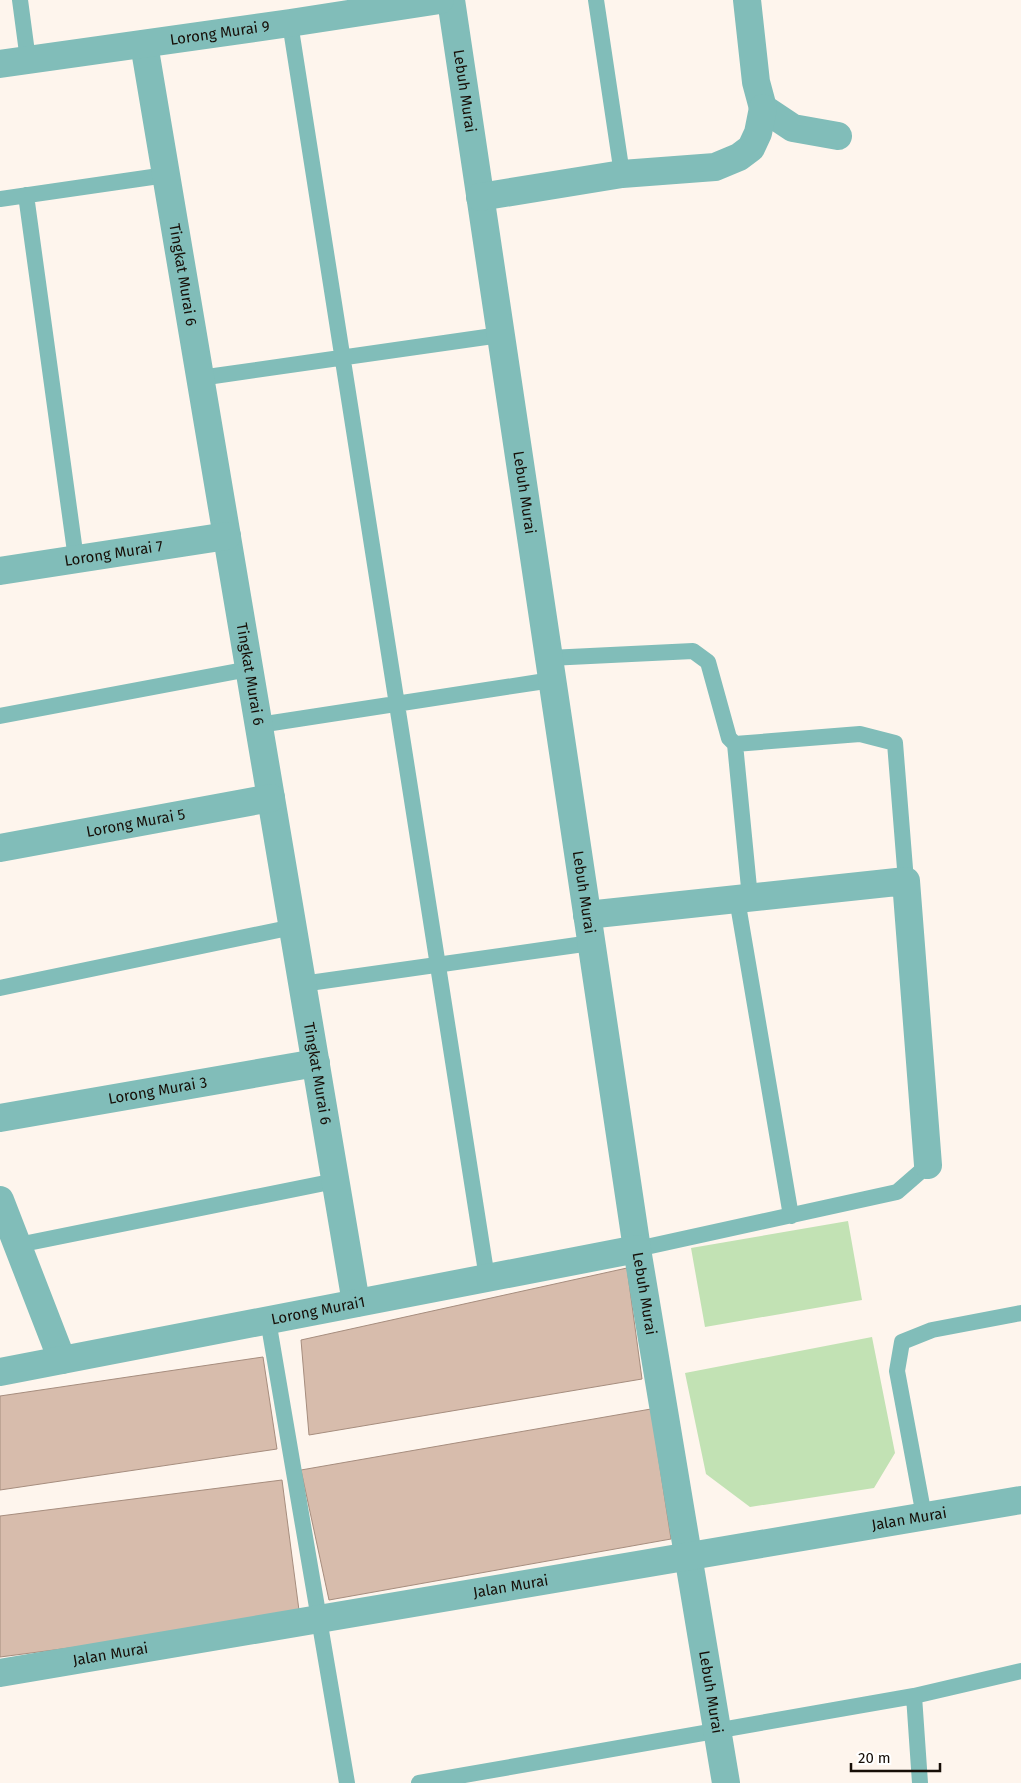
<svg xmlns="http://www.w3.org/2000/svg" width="1021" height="1783" font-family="'Fira Sans',sans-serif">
  <rect width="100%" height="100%" fill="#fef5ed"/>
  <path fill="#c2e2b4" d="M848 1221 862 1300 705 1327 691 1248Z
    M872 1337 895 1453 874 1488 750 1507 706 1474 685 1373Z"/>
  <path fill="#d7bcac" stroke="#a68d7e" d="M627 1268 642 1379 309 1435 301 1340Z
    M263 1357 277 1449 0 1490V1396Z
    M651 1409 671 1539 329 1600 301 1470Z
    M282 1480 300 1618 0 1657V1516Z"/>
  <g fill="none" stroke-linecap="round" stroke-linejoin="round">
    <path stroke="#81bdb9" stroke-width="16" d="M20 0 28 60
      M596 0 622 174
      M290 23 487 1278
      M26 195 76 559
      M0 199 166 175
      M200 378 500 335
      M549 658 693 651 708 662 729 738 735 744 860 734 895 743 906 881
      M0 716 249 669
      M259 725 552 680
      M735 744 750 898
      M737 899 791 1216
      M302 984 591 943
      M0 988 293 927
      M18 1245 335 1181
      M637 1249 897 1192 928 1165
      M268 1320 347 1783
      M924 1516 897 1371 902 1342 932 1330 1021 1313
      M914 1696 920 1783
      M419 1783 914 1696 1021 1671"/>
    <g stroke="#81bdb9" stroke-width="28">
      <path id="s1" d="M451 0 637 1249 726 1783"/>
      <path d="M747 0 756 82 763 108 793 128 838 136"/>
      <path id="s2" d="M144 44 356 1303"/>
      <path id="s3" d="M0 64 290 23 440 0"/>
      <path d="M480 197 622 174 715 167 739 157 751 148 758 133 763 108"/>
      <path id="s4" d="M0 571 227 536"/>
      <path id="s5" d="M0 848 271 798"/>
      <path d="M587 915 906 881 928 1165"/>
      <path id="s6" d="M0 1118 316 1063"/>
      <path d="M0 1200 62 1360"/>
      <path id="s7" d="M0 1372 637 1249"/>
      <path id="s8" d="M0 1673 1021 1500"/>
    </g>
  </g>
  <g text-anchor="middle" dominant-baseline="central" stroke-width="4" stroke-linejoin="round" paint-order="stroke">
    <g font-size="15" fill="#160e07" stroke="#fff">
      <text stroke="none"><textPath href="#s3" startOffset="222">Lorong Murai 9</textPath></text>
      <text stroke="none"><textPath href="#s1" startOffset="92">Lebuh Murai</textPath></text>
      <text stroke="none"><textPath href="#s2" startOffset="234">Tingkat Murai 6</textPath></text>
      <text stroke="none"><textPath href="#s1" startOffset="498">Lebuh Murai</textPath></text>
      <text stroke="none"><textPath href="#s4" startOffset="115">Lorong Murai 7</textPath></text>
      <text stroke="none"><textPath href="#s2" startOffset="639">Tingkat Murai 6</textPath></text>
      <text stroke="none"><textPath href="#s5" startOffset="138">Lorong Murai 5</textPath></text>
      <text stroke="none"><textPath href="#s1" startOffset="902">Lebuh Murai</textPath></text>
      <text stroke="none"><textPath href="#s2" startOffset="1044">Tingkat Murai 6</textPath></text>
      <text stroke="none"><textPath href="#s6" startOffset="160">Lorong Murai 3</textPath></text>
      <text stroke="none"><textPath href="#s1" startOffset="1308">Lebuh Murai</textPath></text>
      <text stroke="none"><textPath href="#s7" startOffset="324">Lorong Murai1</textPath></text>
      <text stroke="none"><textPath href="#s8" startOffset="922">Jalan Murai</textPath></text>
      <text stroke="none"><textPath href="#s8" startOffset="518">Jalan Murai</textPath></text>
      <text stroke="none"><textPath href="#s8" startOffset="112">Jalan Murai</textPath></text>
      <text stroke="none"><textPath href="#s1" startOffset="1712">Lebuh Murai</textPath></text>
    </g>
  </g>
  <path d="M851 1763v8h89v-8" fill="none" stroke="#160e07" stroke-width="2.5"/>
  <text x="858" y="1763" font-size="15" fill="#160e07" stroke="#ffffff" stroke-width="4" paint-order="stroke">20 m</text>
</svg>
